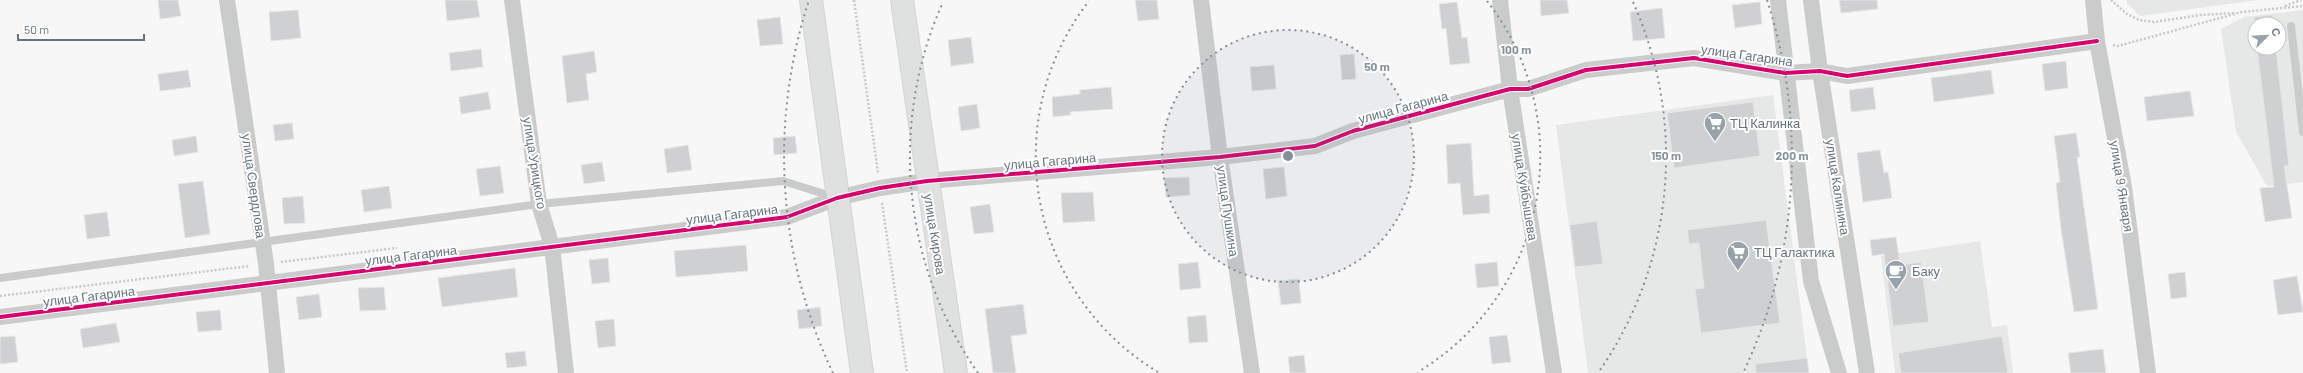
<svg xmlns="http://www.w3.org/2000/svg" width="2303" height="373" font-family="Barlow,sans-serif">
  <rect width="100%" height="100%" fill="#f7f7f7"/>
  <path fill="#e6e7e7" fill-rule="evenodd" d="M2127 0H2258L2140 16 2127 4Z
    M2303 10V182L2267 186 2236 132 2221 29 2244 17ZM2255 24H2279V48H2255Z
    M1773 95 1809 373H1588L1556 125Z
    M1980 241 1992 327 2007 325 2013 373H1895L1881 256Z"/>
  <path fill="#ced0d1" stroke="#e6e6e6" d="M158 0H178L181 16 160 19Z
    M445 0H477L480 17 447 21Z
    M1135 0H1157L1159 19 1138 21Z
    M1540 0H1567L1569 13 1541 16Z
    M1839 0H1877L1878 9 1841 13Z
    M1457 2 1462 38 1467 37 1470 63 1450 65 1446 28 1442 29 1439 4Z
    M1760 2 1762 24 1735 28 1732 5Z
    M1662 8 1665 38 1633 41 1630 12Z
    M298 10 301 38 271 41 269 12Z
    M2272 15 2273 24H2255V27L2254 17Z
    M780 17 783 44 760 46 757 20Z
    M971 37 974 63 951 66 948 40Z
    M2257 48H2276L2289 166H2284L2292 218 2265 222 2260 188 2274 187Z
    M481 49 483 67 451 71 449 53Z
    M594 51 597 72 586 74 589 100 567 103 562 56Z
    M1354 54 1356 79 1342 80 1340 55Z
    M2066 61 2068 88 2045 91 2042 64Z
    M1274 65 1276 89 1252 91 1250 67Z
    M188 70 191 87 160 91 158 74Z
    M1991 70 1994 94 1934 102 1931 78Z
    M1111 87 1113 109 1070 112 1071 115 1053 117 1052 97 1080 94V90Z
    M1873 87 1876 109 1851 112 1849 90Z
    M2190 91 2194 116 2147 121 2144 97Z
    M488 92 491 109 461 114 459 97Z
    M1753 102 1760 156 1674 168 1667 113Z
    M977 104 980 128 961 131 958 107Z
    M292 123 294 139 275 141 273 125Z
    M2076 133 2080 157H2077L2098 309 2074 312 2061 229 2056 183 2060 182 2054 136Z
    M196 136 198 152 174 156 172 140Z
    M795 136 797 153 774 155 773 138Z
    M1471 143 1474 196 1489 194 1490 213 1463 215 1460 183 1448 184 1446 145Z
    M688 145 692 170 667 173 664 149Z
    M1880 150 1884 173 1888 172 1892 198 1863 202 1857 153Z
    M602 162 605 181 584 184 581 165Z
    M500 166 504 193 480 196 476 169Z
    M1284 167 1287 196 1266 199 1263 169Z
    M1189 177 1190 195 1166 197 1164 178Z
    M203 181 210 234 185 238 178 184Z
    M389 186 392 208 364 212 361 190Z
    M1093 192 1095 221 1063 223 1061 193Z
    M303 196 305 223 284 224 282 198Z
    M990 204 994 232 974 234 970 207Z
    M107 212 110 236 87 239 84 215Z
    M1766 220 1780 323 1701 333 1695 289 1704 288 1699 243 1689 244 1687 230Z
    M1597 221 1603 264 1575 267 1570 225Z
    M1896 237 1900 265 1921 262 1929 322 1893 326 1884 254 1872 256 1870 240Z
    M746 245 748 271 676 277 674 251Z
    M608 258 610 282 592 284 589 260Z
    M1198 262 1201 288 1180 290 1178 264Z
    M1497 262 1499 286 1477 288 1475 264Z
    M515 268 518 297 442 307 438 278Z
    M2185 272 2187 297 2171 299 2168 274Z
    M2297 276 2303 312 2278 315 2273 280Z
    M1299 279 1301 303 1281 305 1278 281Z
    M384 287 386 310 360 311 358 288Z
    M319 294 322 317 299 320 296 297Z
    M1023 304 1027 334 1011 336 1016 373H993L985 309Z
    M820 307 822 326 799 329 797 310Z
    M220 310 222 330 198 332 196 312Z
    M1206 315 1208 342 1189 343 1187 317Z
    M614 319 616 346 598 348 595 321Z
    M116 323 120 342 83 348 80 329Z
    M1507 335 1511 362 1492 364 1489 337Z
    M15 336 18 362 0 364V337Z
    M2002 336 2008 373H1901L1898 353Z
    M2103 349 2106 373H2071L2068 353Z
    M525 351 527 366 507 368 505 353Z
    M1304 355 1306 373H1290L1288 357Z
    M1807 358 1809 373H1756L1755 364Z"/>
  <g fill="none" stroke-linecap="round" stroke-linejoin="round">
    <g stroke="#d3d4d5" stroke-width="24">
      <path id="primary" d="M811 0 862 373
        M902 0 956 373"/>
    </g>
    <path stroke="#c8c9ca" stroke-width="2.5" stroke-dasharray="2 2" stroke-linecap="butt" d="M854 0 878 173
      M2111 0 2127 14 2139 20 2154 22 2200 15 2236 13
      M2285 6 2301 0
      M2113 45 2118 46 2242 12 2303 6
      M882 203 907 373
      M281 262 397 248
      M0 296 250 266"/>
    <path stroke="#cacccc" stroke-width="8" d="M2291 26 2303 132
      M0 278 539 204 783 181 834 197"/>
    <path stroke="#cacccc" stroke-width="16" d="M227 0 266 264 277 373
      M512 0 539 204 552 246 566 373
      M1201 0 1220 157 1252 373
      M1500 0 1510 89 1554 373
      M1778 0 1811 281 1839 373
      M1811 0 1820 71 1867 373
      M2093 0 2097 41 2124 187 2148 373
      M0 317 787 217 837 198 880 188 927 181 1220 157 1315 146 1353 131 1510 89H1528L1586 70 1694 58 1785 73 1820 71 1847 76 2097 41"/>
    <use href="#primary" stroke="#dfe0e0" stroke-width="22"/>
    <g stroke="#fff" stroke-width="6">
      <path id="cycleway" d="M0 317 787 217 837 198 880 188 927 181 1220 157 1315 146 1353 131 1510 89H1528L1586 70 1694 58 1785 73 1820 71 1847 76 2097 41"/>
    </g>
    <use href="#cycleway" stroke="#d6006c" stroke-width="4"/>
  </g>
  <circle cx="1288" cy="156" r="126" fill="#839099" fill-opacity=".12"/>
  <g fill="none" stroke="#839099" stroke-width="2" stroke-dasharray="2 4">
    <circle cx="1288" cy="156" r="126"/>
    <path d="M1158 372A252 252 0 0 1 1089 1M1487 1A252 252 0 0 1 1418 372"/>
    <path d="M978 373A378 378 0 0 1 943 2M1633 2A378 378 0 0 1 1598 373"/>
    <path d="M833 373A504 504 0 0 1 809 0M1767 0A504 504 0 0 1 1743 373"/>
  </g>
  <defs>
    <g id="supermarket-pin" transform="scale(1.15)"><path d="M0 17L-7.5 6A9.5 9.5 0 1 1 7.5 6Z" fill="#97a2aa" stroke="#fff"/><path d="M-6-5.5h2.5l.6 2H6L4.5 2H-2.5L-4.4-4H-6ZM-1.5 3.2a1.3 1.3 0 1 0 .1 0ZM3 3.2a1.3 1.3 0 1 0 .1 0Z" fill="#fff"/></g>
    <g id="cafe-pin" transform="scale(1.15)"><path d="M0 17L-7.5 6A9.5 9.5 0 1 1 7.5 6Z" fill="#97a2aa" stroke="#fff"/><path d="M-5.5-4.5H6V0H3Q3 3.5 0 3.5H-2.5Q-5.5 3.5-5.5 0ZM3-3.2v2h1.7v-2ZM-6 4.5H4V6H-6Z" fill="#fff"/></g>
  </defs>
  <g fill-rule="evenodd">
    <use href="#supermarket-pin" x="1715" y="123"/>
    <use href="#supermarket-pin" x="1738" y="252"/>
    <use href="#cafe-pin" x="1896" y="271"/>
  </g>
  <g text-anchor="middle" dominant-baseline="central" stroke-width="4" stroke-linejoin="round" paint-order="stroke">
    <g font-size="13" fill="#647580" stroke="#fff">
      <text transform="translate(1747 55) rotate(8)">улица Гагарина</text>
      <text transform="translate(1403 107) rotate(-15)">улица Гагарина</text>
      <text transform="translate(1050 161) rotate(-5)">улица Гагарина</text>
      <text transform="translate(535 163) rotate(81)">улица Урицкого</text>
      <text transform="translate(254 186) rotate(82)">улица Свердлова</text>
      <text transform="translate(2122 186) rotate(81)">улица 9 Января</text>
      <text transform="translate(1525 187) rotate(81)">улица Куйбышева</text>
      <text transform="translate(1838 187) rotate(81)">улица Калинина</text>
      <text transform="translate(1228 211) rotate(82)">улица Пушкина</text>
      <text transform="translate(732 214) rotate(-7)">улица Гагарина</text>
      <text transform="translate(935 234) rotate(81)">улица Кирова</text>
      <text transform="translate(411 255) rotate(-7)">улица Гагарина</text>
      <text transform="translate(89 296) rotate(-7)">улица Гагарина</text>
    </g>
    <g font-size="13" fill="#647580" stroke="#fff" text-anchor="start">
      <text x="1730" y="123">ТЦ Калинка</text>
      <text x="1754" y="252">ТЦ Галактика</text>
      <text x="1912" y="271">Баку</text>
    </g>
  </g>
  <circle cx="1288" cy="156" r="6" fill="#839099" stroke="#fff" stroke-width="2"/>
  <g font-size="12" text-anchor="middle" font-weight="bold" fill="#839099" stroke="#fff" stroke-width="4" stroke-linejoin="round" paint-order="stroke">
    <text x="1516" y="54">100 m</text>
    <text x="1377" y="71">50 m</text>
    <text x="1666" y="160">150 m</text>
    <text x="1792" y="160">200 m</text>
  </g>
  <g transform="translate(2267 36) rotate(66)"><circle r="19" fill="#ffffff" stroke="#c1c8cc"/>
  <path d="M0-3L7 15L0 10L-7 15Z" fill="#97a2aa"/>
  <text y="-6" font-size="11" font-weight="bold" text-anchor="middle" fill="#647580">С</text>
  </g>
  <path d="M18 34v6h126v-6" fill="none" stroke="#647580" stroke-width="2"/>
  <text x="24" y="34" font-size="12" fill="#647580" stroke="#ffffff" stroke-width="3" paint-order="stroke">50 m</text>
</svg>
